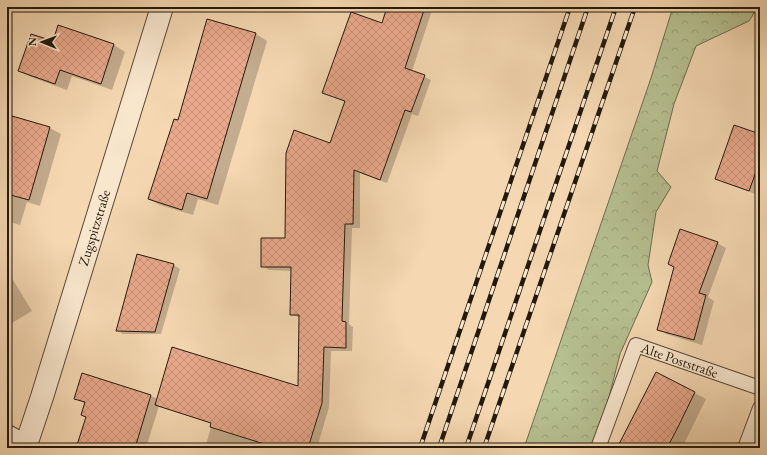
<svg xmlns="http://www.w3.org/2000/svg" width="767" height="455" font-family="'EB Garamond',serif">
  <defs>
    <pattern id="forest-crowns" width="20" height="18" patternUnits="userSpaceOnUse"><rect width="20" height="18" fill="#b6c091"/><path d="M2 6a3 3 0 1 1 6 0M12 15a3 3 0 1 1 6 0" fill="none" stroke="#9ca47c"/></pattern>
    <pattern id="building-cross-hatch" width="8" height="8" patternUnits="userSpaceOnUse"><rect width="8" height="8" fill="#eaa98c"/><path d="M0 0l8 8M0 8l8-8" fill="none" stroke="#c89178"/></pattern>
  </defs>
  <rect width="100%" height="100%" fill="#f5d8b2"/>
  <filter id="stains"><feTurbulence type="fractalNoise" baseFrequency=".005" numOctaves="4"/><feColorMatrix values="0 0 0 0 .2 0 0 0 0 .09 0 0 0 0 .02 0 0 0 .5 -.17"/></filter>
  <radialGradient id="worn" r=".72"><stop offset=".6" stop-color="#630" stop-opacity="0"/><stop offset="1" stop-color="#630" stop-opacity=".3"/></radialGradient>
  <path fill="url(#forest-crowns)" stroke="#6c6c4e" d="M673 7H758L749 21 696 46 674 104 657 171 671 187 656 212 648 265 652 282 620 354 596 448H524L651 78Z"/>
  <path fill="#0003" d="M388 7H433L412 71 431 80 418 116 412 114 387 183 360 173V228H352L349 324 353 327 352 351H331L329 407 317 448H205L212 424 159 406 146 448H78L86 418 82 415 85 404 75 398 82 374 151 396 158 399 299 387 300 318 291 314 292 271 269 270 262 266 286 239 330 144 345 102 324 93 382 25Z
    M256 34 267 41 218 205 198 199 193 215 160 205 149 199 178 122Z
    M114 45 125 52 112 90 72 76 67 90 31 77 19 71Z
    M12 117 50 128 61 134 40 206 27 202 20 225 7 221V136Z
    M760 135V180L755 194 722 181 716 178Z
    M717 243 726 248 708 297 714 301 702 345 666 334 658 329Z
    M138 255 174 265 180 269 161 334H123L117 330Z
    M7 270 32 311 7 326Z
    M657 373 706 399 682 448H628Z"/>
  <path fill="url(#building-cross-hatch)" stroke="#23190c" d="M387 7H425L405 68 425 75 411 112 405 110 380 180 354 170 353 224H345L342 321 346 322V348L324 347 322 403 308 448H277L210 427 211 423 155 405 172 347 298 386 299 315H290L291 267H261V238H285L286 153 294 130 330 143 345 101 322 93 351 12 382 23Z
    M207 19 256 33 207 199 187 193 182 210 148 199 174 119 178 120Z
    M58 25 114 44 101 84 60 70 55 84 18 71 31 34 53 41Z
    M12 116 50 127 29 200 7 194V132Z
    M734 125 760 134V161L749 191 715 179Z
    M680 229 718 242 699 293 706 295 694 340 657 330 674 267 668 264Z
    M137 254 174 264 155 332 116 331Z
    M656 372 695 392 677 429 667 448H617Z
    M82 373 151 395 135 448H76L86 417 81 415 85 402 74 399Z"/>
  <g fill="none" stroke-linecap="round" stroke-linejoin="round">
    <g stroke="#584936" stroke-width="16">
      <g id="service">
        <path id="s1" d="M598 448 636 345 760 388"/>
        <path d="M745 448 760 408"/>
      </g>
    </g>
    <g stroke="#584936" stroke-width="24">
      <g id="minor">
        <path d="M7 436 25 446"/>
        <path id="s2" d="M25 448 42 397 162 7"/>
      </g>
    </g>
    <use href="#service" stroke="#f8e6cd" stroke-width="14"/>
    <use href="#minor" stroke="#f8e6cd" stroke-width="22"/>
    <g stroke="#23190c" stroke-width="4.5">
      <path id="rail" d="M420 448 570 7
        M439 448 588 7
        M466 448 616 7
        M484 448 635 7"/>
    </g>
    <use href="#rail" stroke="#f8e6cd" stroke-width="3" stroke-dasharray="9" stroke-linecap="butt"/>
  </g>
  <g text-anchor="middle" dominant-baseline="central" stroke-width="4" stroke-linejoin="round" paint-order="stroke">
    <g font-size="14" fill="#23190c" stroke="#f8e6cd">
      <text stroke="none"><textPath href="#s2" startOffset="231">Zugspitzstraße</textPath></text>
      <text stroke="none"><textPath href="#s1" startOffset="156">Alte Poststraße</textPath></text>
    </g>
  </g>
  <rect width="767" height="455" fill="none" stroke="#f5d8b2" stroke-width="24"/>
  <rect x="8" y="8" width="751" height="439" fill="none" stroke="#23190c" stroke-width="2"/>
  <rect x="12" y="12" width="743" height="431" fill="none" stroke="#23190c"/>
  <g transform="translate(42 42) rotate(271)" stroke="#f8e6cd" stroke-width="3" paint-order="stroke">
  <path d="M0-3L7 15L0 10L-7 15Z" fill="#23190c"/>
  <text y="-6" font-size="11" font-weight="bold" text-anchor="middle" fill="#23190c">N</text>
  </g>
  <rect width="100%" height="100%" filter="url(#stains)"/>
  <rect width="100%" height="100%" fill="url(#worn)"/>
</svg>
